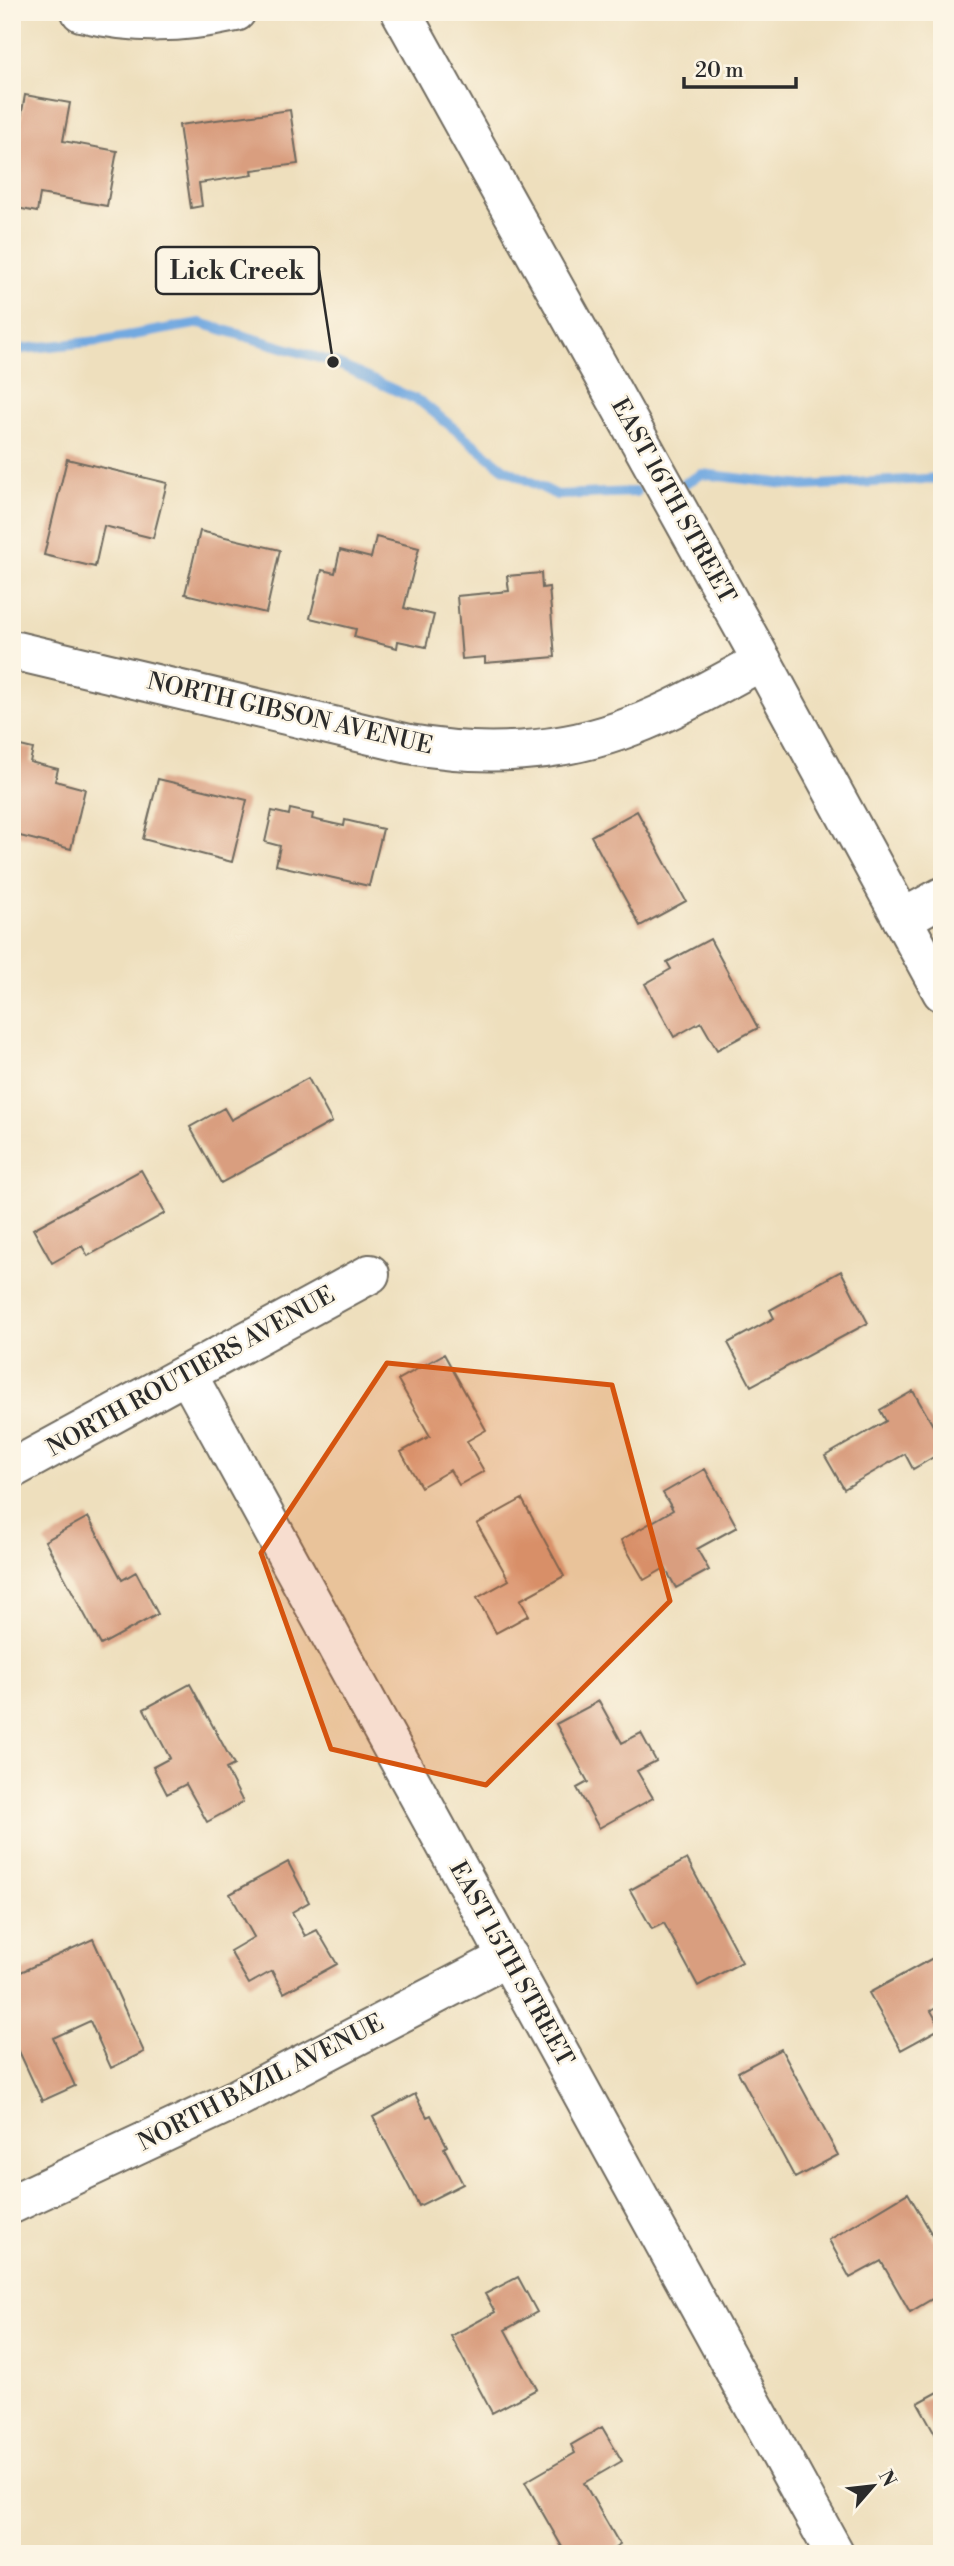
<svg xmlns="http://www.w3.org/2000/svg" width="954" height="2566" font-family="'Libre Bodoni',serif">
  <rect width="100%" height="100%" fill="#fcf5e5"/>
  <filter id="ink" filterUnits="userSpaceOnUse"><feTurbulence type="fractalNoise" baseFrequency=".0143" numOctaves="2"/><feDisplacementMap in="SourceGraphic" scale="14" xChannelSelector="R" yChannelSelector="G"/><feConvolveMatrix kernelMatrix="1 2 1 2 8 2 1 2 1" color-interpolation-filters="sRGB"/></filter>
  <filter id="wash" filterUnits="userSpaceOnUse"><feTurbulence type="fractalNoise" baseFrequency=".00686" numOctaves="4" result="noise"/><feDisplacementMap in="SourceGraphic" scale="28" xChannelSelector="R" yChannelSelector="G"/><feGaussianBlur stdDeviation="1.57" result="paint"/><feColorMatrix in="noise" values="0 0 0 0 0 0 0 0 0 0 0 0 0 0 0 0 0 1.4 0 .05"/><feComposite in="paint" operator="in"/></filter>
  <g filter="url(#wash)">
    <rect width="100%" height="100%" fill="#eedfbd"/>
    <g fill="none" stroke-linecap="round" stroke-linejoin="round">
      <path stroke="#72a9e0" stroke-width="10" d="M12 350 99 341 200 323 333 362 421 402 503 468 557 495 636 492
        M682 485 702 474 804 486 942 478"/>
    </g>
    <g id="blocks">
      <path fill="#d99e7f" d="M25 95 70 103 63 141 117 151 107 206 40 194 37 212 12 207 14 192 12 191V167Z
        M290 110 298 164 252 170 253 175 199 183 202 206 191 208 179 125Z
        M67 459 167 483 153 538 104 526 95 567 44 555Z
        M200 531 280 550 266 613 185 594Z
        M376 537 419 548 404 608 434 615 426 647 398 641 397 648 354 637 356 629 310 618 322 570 335 573 340 550 371 558Z
        M541 573 542 588 549 587 555 657 485 663V657L462 659 457 596 509 591 507 576Z
        M12 744 33 749 30 762 58 769 55 781 85 789 71 849 12 834Z
        M158 779 247 800 232 862 143 839Z
        M290 809 313 814 312 819 344 826 345 820 383 829 369 886 276 865 280 846 265 842 272 811 289 815Z
        M637 811 686 901 640 926 591 836Z
        M710 939 758 1028 717 1050 701 1022 674 1037 645 984 671 969 667 962Z
        M308 1078 332 1122 221 1183 190 1127 224 1108 231 1120Z
        M141 1170 165 1213 88 1256 82 1246 52 1263 33 1229Z
        M841 1271 868 1323 751 1386 728 1343 774 1318 770 1310Z
        M444 1354 486 1430 467 1441 484 1471 459 1485 450 1470 421 1487 401 1452 430 1436 398 1380Z
        M913 1391 942 1441V1452L913 1469 905 1454 844 1489 825 1456 886 1421 880 1410Z
        M705 1469 737 1527 697 1549 709 1570 676 1588 665 1568 644 1580 621 1540 673 1510 663 1493Z
        M522 1499 564 1576 520 1600 529 1615 496 1633 477 1598 509 1580 477 1524Z
        M88 1517 122 1580 136 1572 158 1614 101 1645 45 1541Z
        M190 1684 234 1765 226 1769 243 1802 207 1822 186 1784 167 1794 153 1767 170 1758 144 1709Z
        M599 1701 622 1743 641 1733 656 1761 637 1771 653 1798 599 1828 577 1788 588 1782 556 1724Z
        M687 1859 742 1962 698 1986 664 1923 652 1929 630 1890Z
        M288 1862 309 1902 292 1912 305 1936 317 1930 337 1964 284 1993 272 1971 249 1984 230 1951 254 1937 230 1894Z
        M93 1939 144 2052 111 2068 90 2021 53 2038 75 2086 42 2101 12 2036V1976Z
        M942 1953V2005L931 2011 941 2028 901 2050 869 1993Z
        M781 2049 838 2155 795 2178 738 2072Z
        M415 2094 427 2117 431 2115 447 2146 444 2148 463 2184 419 2206 373 2117Z
        M908 2193 942 2252V2293L910 2312 881 2261 850 2278 829 2240Z
        M518 2277 537 2312 505 2330 537 2389 492 2413 451 2336 495 2312 485 2294Z
        M942 2390V2446L918 2403Z
        M602 2427 622 2461 584 2483 620 2545 605 2554H566L525 2482 575 2453 571 2445Z"/>
    </g>
  </g>
  <g filter="url(#ink)">
    <use href="#blocks" fill-opacity="0" stroke="#6f6a5e" stroke-width="2"/>
    <g fill="none" stroke-linecap="round" stroke-linejoin="round">
      <g stroke="#6f6a5e" stroke-width="42">
        <path id="minor" d="M81 12C135 25 181 24 236 12
          M12 650 409 744C482 757 562 754 632 726 677 709 719 684 762 661
          M902 919 942 897
          M187 1374 835 2554
          M12 1469 370 1274
          M12 2204 234 2100 508 1957"/>
      </g>
      <g stroke="#6f6a5e" stroke-width="42">
        <path id="tertiary" d="M401 12 762 661 942 992"/>
      </g>
      <use href="#minor" stroke="#fff" stroke-width="38"/>
      <use href="#tertiary" stroke="#fff" stroke-width="38"/>
    </g>
  </g>
  <path fill="#d5540f" fill-opacity="0.2" stroke="#d5540f" stroke-width="5" stroke-linejoin="round" d="M387 1363 612 1385 670 1601 486 1785 331 1749 261 1553Z"/>
  <g text-anchor="middle" dominant-baseline="central" stroke-width="5" stroke-linejoin="round" paint-order="stroke">
    <g font-size="24" fill="#2b2b2b" stroke="#fcf5e5">
      <text transform="translate(673 501) rotate(61)">EAST 16TH STREET</text>
      <text transform="translate(290 714) rotate(13)">NORTH GIBSON AVENUE</text>
      <text transform="translate(191 1372) rotate(-29)">NORTH ROUTIERS AVENUE</text>
      <text transform="translate(511 1964) rotate(61)">EAST 15TH STREET</text>
      <text transform="translate(261 2083) rotate(-27)">NORTH BAZIL AVENUE</text>
    </g>
  </g>
  <path fill="none" stroke="#2b2b2b" stroke-width="2.5" d="M333 362L319 270"/>
  <circle fill="#2b2b2b" stroke="#fcf5e5" stroke-width="2.5" cx="333" cy="362" r="7"/>
  <rect fill="#fcf5e5" stroke="#2b2b2b" stroke-width="2.5" x="156" y="247" width="163" height="47" rx="7"/>
  <g font-size="26" text-anchor="middle" font-weight="bold" fill="#2b2b2b">
    <text x="237" y="279">Lick Creek</text>
  </g>
  <rect width="954" height="2566" fill="none" stroke="#fcf5e5" stroke-width="42"/>
  <g transform="translate(873 2486) rotate(62)" stroke="#fcf5e5" stroke-width="5" paint-order="stroke">
  <path d="M0-5L12 26L0 18L-12 26Z" fill="#2b2b2b"/>
  <text y="-10" font-size="19" font-weight="bold" text-anchor="middle" fill="#2b2b2b">N</text>
  </g>
  <path d="M684 77v10h112v-10" fill="none" stroke="#2b2b2b" stroke-width="3.5"/>
  <text x="695" y="77" font-size="21" fill="#2b2b2b" stroke="#fcf5e5" stroke-width="5" paint-order="stroke">20 m</text>
</svg>
